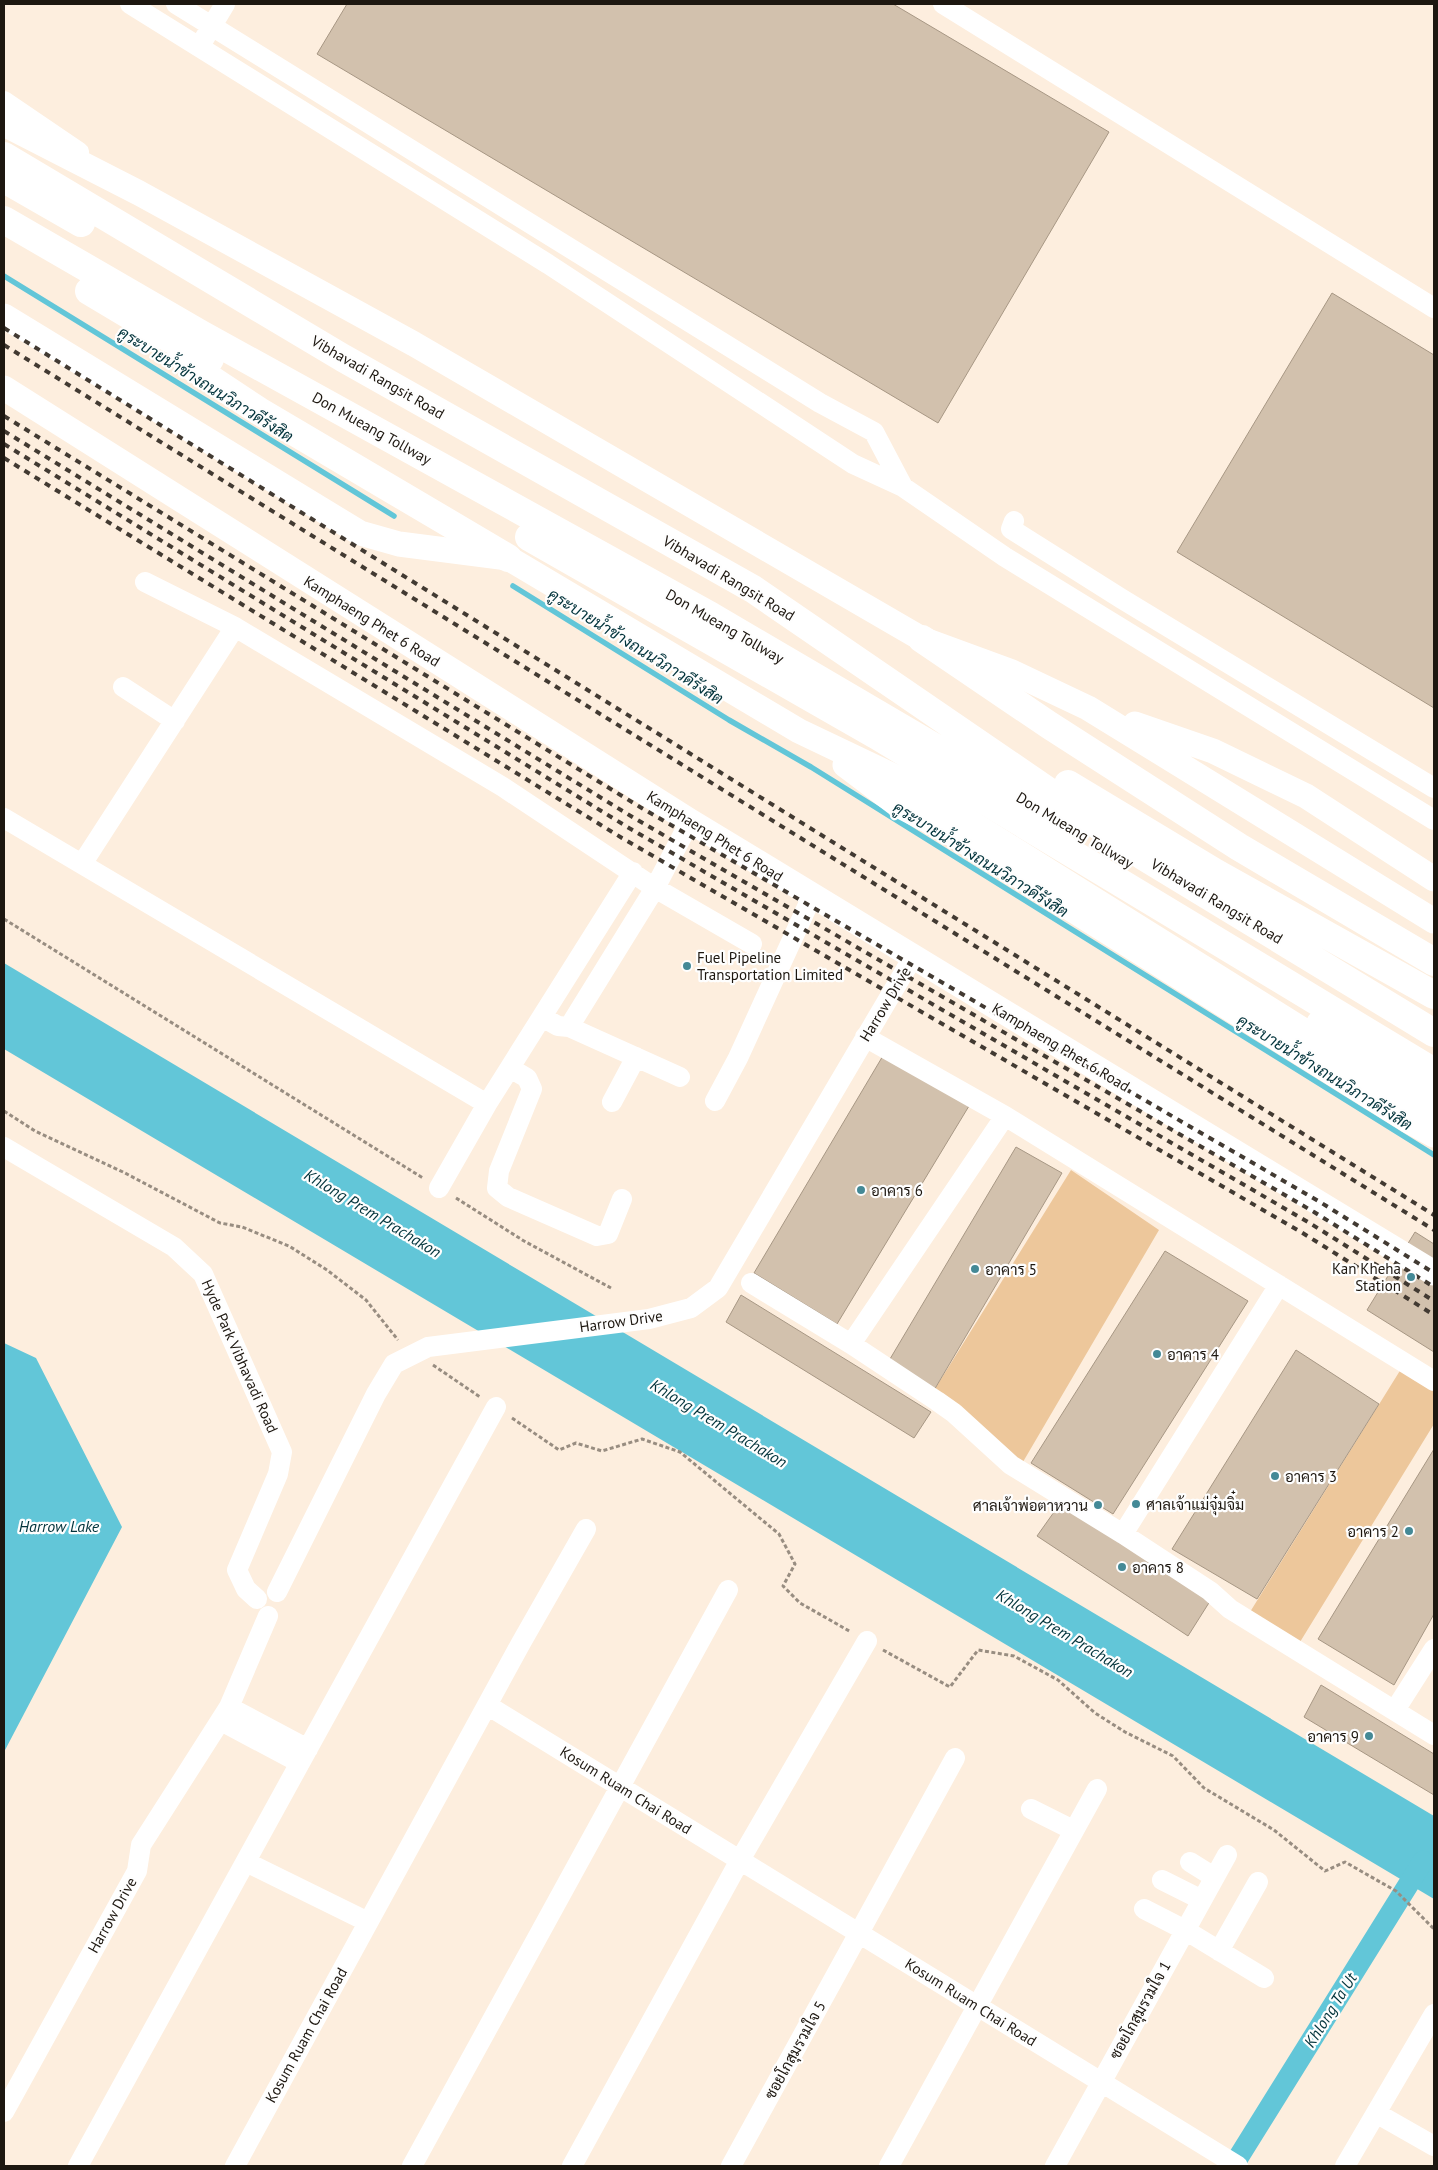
<svg xmlns="http://www.w3.org/2000/svg" width="1438" height="2170" font-family="'PT Sans',Sarabun,sans-serif">
  <rect width="100%" height="100%" fill="#fdeede"/>
  <path fill="#edc79b" d="M1071 1170 1159 1230 1020 1467 933 1392Z
    M1401 1369 1434 1389V1424L1300 1642 1250 1612Z"/>
  <path fill="#62c6d8" d="M4 963 1434 1816V1899L4 1049Z
    M4 1343 36 1358 122 1527 4 1752Z"/>
  <g fill="none" stroke-linecap="round" stroke-linejoin="round">
    <path stroke="#62c6d8" stroke-width="5.5" d="M4 276 394 516
      M513 586 729 720 811 767 1434 1155"/>
    <path stroke="#62c6d8" stroke-width="21" d="M1233 2166 1423 1861"/>
  </g>
  <path fill="#d2c1ad" stroke="#a79784" d="M347 4H893L1109 132 938 423 317 54Z
    M1332 293 1434 355V708L1177 552Z
    M884 1054 969 1106 837 1324 754 1273Z
    M1016 1147 1062 1173 933 1392 887 1364Z
    M1415 1232 1434 1244V1352L1367 1310Z
    M1165 1251 1248 1301 1113 1514 1031 1463Z
    M741 1295 931 1412 914 1438 726 1322Z
    M1296 1350 1379 1404 1257 1599 1172 1549Z
    M1434 1449V1614L1394 1685 1318 1639Z
    M1059 1505 1212 1598 1188 1636 1037 1536Z
    M1321 1685 1434 1754V1795L1304 1717Z"/>
  <g fill="none" stroke-linecap="round" stroke-linejoin="round">
    <path stroke="#988d81" stroke-width="3" stroke-dasharray="4 2.5" stroke-linecap="butt" d="M4 919 423 1178
      M4 1111 35 1131 123 1172 220 1223 242 1227 289 1246 327 1270 366 1300 398 1340
      M456 1198 524 1241 611 1288
      M433 1365 480 1397
      M512 1418 559 1450 576 1443 602 1451 642 1439 680 1452 779 1534 795 1564 783 1586 800 1603 851 1632
      M883 1650 950 1687 978 1650 1014 1656 1058 1680 1095 1713 1125 1732 1173 1756 1204 1788 1274 1830 1325 1871 1345 1862 1396 1891 1434 1929"/>
    <path stroke="#fff" stroke-width="20" d="M130 4 548 264 853 464 903 487 1005 557 1434 820
      M176 4 820 403 874 432 903 487
      M943 4 1434 308
      M204 39 225 4
      M4 101 79 152
      M1014 521 1011 529 1122 599 1434 788
      M145 582 235 627 503 787 655 888 752 944
      M123 687 175 721
      M4 818 487 1104
      M82 864 235 627
      M542 1017 558 1026 569 1027 680 1077
      M569 1027 655 888 690 821
      M865 1037 1005 1116 1434 1381
      M510 1068 527 1078 532 1089 499 1171 497 1188 508 1197 597 1236 608 1234 622 1199
      M715 1101 738 1058 812 896
      M612 1102 636 1057
      M4 1147 174 1247 203 1274 282 1452 278 1474 237 1570 246 1589 257 1599
      M439 1188 487 1104 633 872
      M751 1283 851 1344 937 1401 954 1413 1011 1465 1123 1534 1210 1591 1230 1609 1434 1735
      M851 1344 1005 1116
      M1123 1534 1279 1285
      M277 1592 376 1394 394 1364 428 1347 649 1319 691 1308 718 1288 913 957
      M487 1705 1238 2166
      M229 1707 308 1749
      M1395 1710 1434 1649
      M221 1721 300 1763
      M1031 1809 1073 1830
      M246 1862 368 1922
      M1190 1862 1214 1877
      M1162 1880 1202 1900
      M1144 1909 1185 1930 1264 1978
      M1219 1951 1258 1882
      M4 2112 137 1871 141 1845 229 1707 268 1616
      M1376 2113 1434 2146
      M78 2166 496 1407
      M235 2166 521 1643 586 1529
      M412 2166 728 1590
      M572 2166 740 1860 867 1641
      M731 2166 955 1758
      M889 2166 1097 1789
      M1055 2166 1227 1855
      M1345 2166 1434 2014"/>
    <path stroke="#fff" stroke-width="25" d="M4 124 139 193 414 344 922 639 1012 672 1088 708 1434 921
      M4 316 360 533 399 544 508 558 799 731 906 782 1434 1112
      M4 388 690 821 1434 1273
      M1135 724 1213 751 1306 796 1434 879
      M845 765 898 805 944 829 1407 1120 1434 1135"/>
    <path stroke="#fff" stroke-width="28" d="M4 156 343 358 753 589 1143 856 1434 1033
      M4 179 81 223
      M4 220 201 334 711 616 1067 825
      M89 291 161 334 210 359
      M181 355 194 368 259 411 508 558
      M529 537 876 735 1434 1072
      M922 639 1049 725 1239 847 1434 962
      M1068 784 1216 873 1434 995
      M1320 1024 1434 1096"/>
    <path stroke="#423a32" stroke-width="4" stroke-dasharray="6 6" stroke-linecap="butt" d="M4 328 1434 1215
      M4 345 1434 1230
      M4 416 640 807 1320 1202 1434 1273
      M4 431 634 818 1314 1212 1434 1287
      M4 444 629 828 1308 1222 1434 1301
      M4 458 622 838 1301 1232 1434 1315"/>
  </g>
  <g fill="#448996" stroke="#fefefe" stroke-width="2">
    <circle cx="687" cy="966" r="5"/>
    <circle cx="861" cy="1190" r="5"/>
    <circle cx="975" cy="1269" r="5"/>
    <circle cx="1411" cy="1277" r="5"/>
    <circle cx="1157" cy="1354" r="5"/>
    <circle cx="1275" cy="1476" r="5"/>
    <circle cx="1136" cy="1504" r="5"/>
    <circle cx="1098" cy="1505" r="5"/>
    <circle cx="1409" cy="1531" r="5"/>
    <circle cx="1122" cy="1567" r="5"/>
    <circle cx="1369" cy="1736" r="5"/>
  </g>
  <g text-anchor="middle" dominant-baseline="central" stroke-width="4.5" stroke-linejoin="round" paint-order="stroke">
    <g font-size="15" fill="#1d1710" stroke="#fefefe">
      <text transform="translate(378 377) rotate(30)">Vibhavadi Rangsit Road</text>
      <text transform="translate(372 428) rotate(29)">Don Mueang Tollway</text>
      <text transform="translate(729 578) rotate(31)">Vibhavadi Rangsit Road</text>
      <text transform="translate(372 621) rotate(32)">Kamphaeng Phet 6 Road</text>
      <text transform="translate(725 626) rotate(30)">Don Mueang Tollway</text>
      <text transform="translate(1075 830) rotate(31)">Don Mueang Tollway</text>
      <text transform="translate(715 836) rotate(32)">Kamphaeng Phet 6 Road</text>
      <text transform="translate(1217 901) rotate(31)">Vibhavadi Rangsit Road</text>
      <text transform="translate(885 1004) rotate(-59)">Harrow Drive</text>
      <text transform="translate(1061 1047) rotate(31)">Kamphaeng Phet 6 Road</text>
      <text transform="translate(621 1321) rotate(-8)">Harrow Drive</text>
      <text transform="translate(240 1356) rotate(66)">Hyde Park Vibhavadi Road</text>
      <text transform="translate(626 1790) rotate(32)">Kosum Ruam Chai Road</text>
      <text transform="translate(112 1915) rotate(-61)">Harrow Drive</text>
      <text transform="translate(971 2002) rotate(32)">Kosum Ruam Chai Road</text>
      <text transform="translate(1140 2010) rotate(-61)">ซอยโกสุมรวมใจ 1</text>
      <text transform="translate(306 2035) rotate(-61)">Kosum Ruam Chai Road</text>
      <text transform="translate(795 2050) rotate(-61)">ซอยโกสุมรวมใจ 5</text>
    </g>
    <g font-size="15" fill="#1d1710" stroke="#fefefe" text-anchor="start">
      <text x="697" y="957">Fuel Pipeline<tspan x="697" dy="17">Transportation Limited</tspan></text>
      <text x="871" y="1190">อาคาร 6</text>
      <text x="1401" y="1268" text-anchor="end">Kan Kheha<tspan x="1401" dy="17">Station</tspan></text>
      <text x="985" y="1269">อาคาร 5</text>
      <text x="1167" y="1354">อาคาร 4</text>
      <text x="1285" y="1476">อาคาร 3</text>
      <text x="1146" y="1504">ศาลเจ้าแม่จุ๋มจิ๋ม</text>
      <text x="1088" y="1505" text-anchor="end">ศาลเจ้าพ่อตาหวาน</text>
      <text x="1399" y="1531" text-anchor="end">อาคาร 2</text>
      <text x="1132" y="1567">อาคาร 8</text>
      <text x="1359" y="1736" text-anchor="end">อาคาร 9</text>
    </g>
    <g font-size="16" font-style="italic" fill="#02333b" stroke="#fefefe">
      <text transform="translate(206 384) rotate(32)">คูระบายน้ำข้างถนนวิภาวดีรังสิต</text>
      <text transform="translate(636 646) rotate(32)">คูระบายน้ำข้างถนนวิภาวดีรังสิต</text>
      <text transform="translate(981 859) rotate(32)">คูระบายน้ำข้างถนนวิภาวดีรังสิต</text>
      <text transform="translate(1325 1072) rotate(32)">คูระบายน้ำข้างถนนวิภาวดีรังสิต</text>
      <text transform="translate(373 1213) rotate(31)">Khlong Prem Prachakon</text>
      <text transform="translate(719 1423) rotate(31)">Khlong Prem Prachakon</text>
      <text x="59" y="1526">Harrow Lake</text>
      <text transform="translate(1065 1633) rotate(31)">Khlong Prem Prachakon</text>
      <text transform="translate(1330 2010) rotate(-58)">Khlong Ta Ut</text>
    </g>
  </g>
  <rect width="1438" height="2170" fill="none" stroke="#1d1710" stroke-width="10"/>
</svg>
